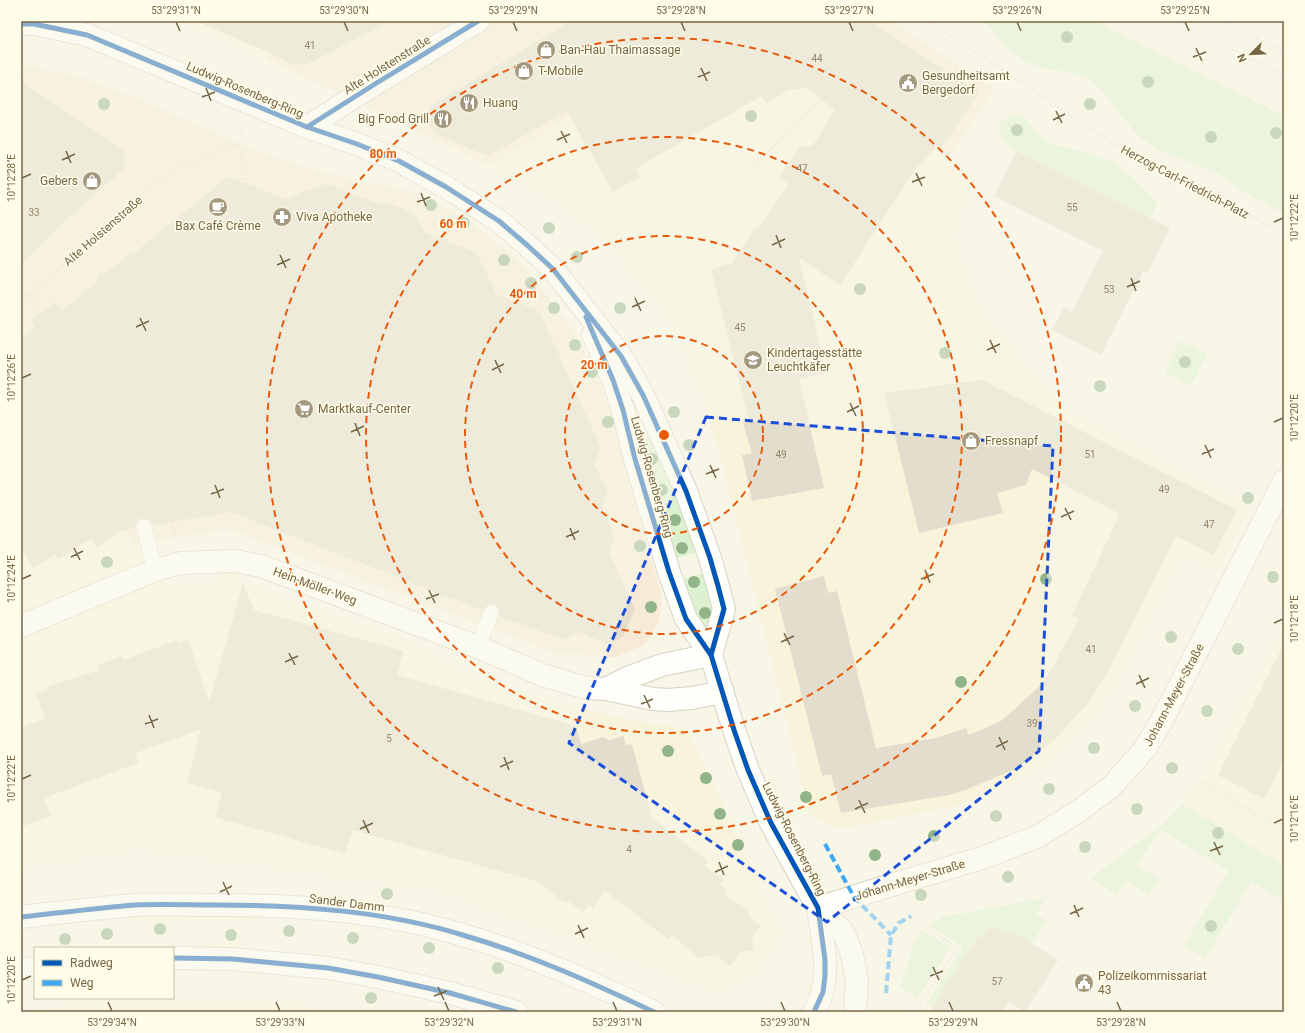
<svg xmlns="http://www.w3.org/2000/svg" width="1305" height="1033" font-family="Roboto,sans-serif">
  <rect width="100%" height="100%" fill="#f8f6e7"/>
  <path fill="#f8f4db" d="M182 21H283L266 59Z
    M732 21H738L972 175 953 238 982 314 1064 410 1252 506 1218 572 1181 552 1140 636 1113 688 1100 708 1082 728 1054 756 1029 774 1000 789 960 805 836 830 809 812 718 448 697 381 663 310 599 233 548 196 488 165Z
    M69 459 167 584 236 580 317 610 405 638 465 675 518 693 626 719 688 729 781 934 758 971 719 992 437 890 137 849 21 868V487Z
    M1284 627V866L1182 804 1201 781Z
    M193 1001 299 1004 325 1012H22L82 1003Z"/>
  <path fill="#f7ebd7" d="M283 21H732L488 165 266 59Z
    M738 21H890L995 89 948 159Z
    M21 64 83 78 136 98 266 155 321 172 407 191 466 218 518 260 548 296 576 334 599 382 612 416 625 468 662 597 659 622 644 645 614 658 553 652 230 529 134 544 69 460 21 487Z"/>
  <path fill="#dbf1d0" d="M984 21H1102L1101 25 1284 116V213L1241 190 1215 172 1157 149 1138 135 1123 118 1102 90 1093 82 1084 77 1071 73 1040 67 1026 62 1006 46Z
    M1013 116H1020L1024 118 1042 137 1051 144 1085 152 1112 162 1132 177 1158 203 1150 218 1007 145 1002 137 999 127 1002 121Z
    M1180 341 1207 354 1191 385 1165 372Z
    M650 437 681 510 696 552 676 559 640 441Z
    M703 573 712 602V620L705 639 683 579Z
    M1182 804 1284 866V900L1251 881 1205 958 1184 946 1229 871 1160 829 1137 865 1159 879 1149 895 1126 880 1116 895 1091 878 1166 822Z
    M1046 898 1036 914 1046 921 1032 944 1009 929 1006 934 991 925 982 939 977 936 932 1008 926 1004 963 947 929 925 942 917Z
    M922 930 950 948 917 998 900 987 915 941Z"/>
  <path fill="#e2ddcc" d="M196 21H391L307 64 294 65 270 53Z
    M571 21H869L979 92 942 147 938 145 916 168 840 285 799 258 826 373 799 379 824 488 752 501 742 455 752 453 743 423 749 421 711 269 732 263 755 228 758 229 789 184 779 178 799 148 813 145 835 110 807 88 788 90 766 104 761 96 635 169 640 177 613 192 567 111 488 156 436 134 427 120 430 106Z
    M21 83 48 99 123 150 125 168 66 220 21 265Z
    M1017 151 1170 228 1148 273 1143 272 1101 355 1052 330 1064 307 1072 312 1103 251 994 196Z
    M228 177 287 199 299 194 308 189 311 190 327 184 384 206 390 203 399 207 416 215 425 233 477 253 496 294 539 311 601 448 594 464 607 491 602 507 615 537 609 552 635 609 623 637 608 644 579 632 563 639 499 616 500 612 498 608 494 604H489L486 606 482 610 231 512 153 525 150 520 146 518H141L137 521 135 528 123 530 97 547 91 538 58 560 55 555 34 568 21 549V340L35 326 31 320 55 302 62 311 97 282 99 274 106 273 132 252 134 253Z
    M982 380 1237 510 1213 555 1176 536 1106 675 1088 703 1054 740 1015 769 968 789 949 795 841 813 831 774 822 776 775 589 824 576 828 593 837 591 876 748 936 738 966 728 969 735 1001 721 1040 686 1048 675 1079 619 1072 615 1120 514 1032 469 1026 485 997 493 1003 513 919 533 884 393Z
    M243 584 254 610 403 651 397 675 576 726 581 744 603 737 609 740 623 736 626 745 632 744 652 818 708 861 705 866 724 879 720 884 728 890 724 894 749 911V917L761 926 752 937 754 950 740 952 730 966 717 956 698 957 672 935 668 939 605 891 593 908 588 904 583 912 569 902 564 903 539 882 353 830 345 854 215 817 222 793 187 783 201 729 136 753 138 763 44 798 51 816 21 827V727L45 719 37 694 48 690 46 687 100 670 98 665 122 656 123 660 177 640 178 643 188 639 209 702Z
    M1284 644V760L1264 799 1218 775Z
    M991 925 1006 934 1009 929 1058 960 1025 1012 1009 1002 1003 1012H929L978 936 982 939Z"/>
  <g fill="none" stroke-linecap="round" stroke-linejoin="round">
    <g stroke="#d7d2c2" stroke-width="16">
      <path id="lane" d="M144 527 155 570
        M478 647 491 613"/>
    </g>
    <g stroke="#d7d2c2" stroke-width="24">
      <path id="street" d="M307 127 375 84 478 21
        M21 626 155 570 181 563 236 561 261 566 478 647 542 675 586 688 606 689 653 699 668 700 692 698 723 692
        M606 689 627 678 662 665 711 655
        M818 908 872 891 985 857 1039 836 1080 810 1111 787 1144 750 1161 722 1284 481"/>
    </g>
    <g stroke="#d8d3c3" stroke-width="24">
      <path id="secondary" d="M21 24H34L87 35 307 127 357 144 399 161 446 187 499 221 527 245 553 269 621 356 643 395 686 491 710 558 718 586 724 609 711 655
        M593 334 613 380 623 410 635 459 669 572 686 619 711 655 734 730 748 770 771 823 818 908 843 932 851 951 857 980 855 1012
        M21 917C59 913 97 908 135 905 162 904 190 905 217 905 301 905 386 911 466 936 531 955 593 983 654 1012
        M173 958 233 959 328 968 378 977 450 993 516 1012
        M21 969 35 968
        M814 1012C833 980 823 943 818 908"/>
    </g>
    <path stroke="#dad6cb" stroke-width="2.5" stroke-dasharray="1 3" stroke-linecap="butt" d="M928 21 1132 156 1284 233
      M876 25 878 21
      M238 144 248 184
      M755 165 839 82
      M29 295 42 311
      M21 302 173 169 238 144 243 131
      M172 522 175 536
      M1277 611 1284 614
      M1189 776 1201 781 1231 800 1284 829
      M911 916 957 948 915 1012
      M886 993 912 1012
      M28 1006 29 1012"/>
    <use href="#lane" stroke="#fefefb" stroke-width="15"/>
    <use href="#street" stroke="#fefefb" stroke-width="22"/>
    <use href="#secondary" stroke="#fefefb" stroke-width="22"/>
    <path stroke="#e6e2e4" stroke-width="1" d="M1174 21 1284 75
      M1222 21 1284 51"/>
    <path stroke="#3fa9f5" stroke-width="4" stroke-dasharray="8 4" stroke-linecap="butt" d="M825 844 854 897 891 935
      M886 993 891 935 899 923 911 916"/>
    <g stroke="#fffde9" stroke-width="8">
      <path id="cycleway" d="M21 24H34L87 35 307 127 357 144 399 161 446 187 499 221 527 245 553 269 621 356 643 395 686 491 710 558 718 586 724 609 711 655
        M307 127 375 84 478 21
        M586 317 613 380 623 410 635 459 669 572 686 619 711 655 734 730 748 770 771 823 818 908 825 960V976L823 992 814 1012
        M21 917C59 913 97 908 135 905 162 904 190 905 217 905 301 905 386 911 466 936 531 955 593 983 654 1012
        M173 958 233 959 328 968 378 977 450 993 516 1012"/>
    </g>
    <use href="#cycleway" stroke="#0057b8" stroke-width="5"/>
  </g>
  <g fill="#91b489">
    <circle cx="1067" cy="37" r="6"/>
    <circle cx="1148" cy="82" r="6"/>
    <circle cx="104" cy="104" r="6"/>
    <circle cx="1090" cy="104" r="6"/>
    <circle cx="751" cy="116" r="6"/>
    <circle cx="1017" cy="130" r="6"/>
    <circle cx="1276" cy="133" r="6"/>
    <circle cx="1211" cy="137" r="6"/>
    <circle cx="431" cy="205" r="6"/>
    <circle cx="464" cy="223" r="6"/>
    <circle cx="549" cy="228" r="6"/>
    <circle cx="577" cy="257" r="6"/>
    <circle cx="504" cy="260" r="6"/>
    <circle cx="531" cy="283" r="6"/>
    <circle cx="860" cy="289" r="6"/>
    <circle cx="554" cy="308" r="6"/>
    <circle cx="620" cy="308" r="6"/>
    <circle cx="575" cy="345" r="6"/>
    <circle cx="945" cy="353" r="6"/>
    <circle cx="1185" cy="362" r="6"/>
    <circle cx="592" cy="372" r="6"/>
    <circle cx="1100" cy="386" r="6"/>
    <circle cx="674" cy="412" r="6"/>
    <circle cx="608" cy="422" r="6"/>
    <circle cx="689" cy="445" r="6"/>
    <circle cx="652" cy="459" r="6"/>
    <circle cx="662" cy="490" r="6"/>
    <circle cx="1248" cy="498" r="6"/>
    <circle cx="675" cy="520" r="6"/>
    <circle cx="640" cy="546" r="6"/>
    <circle cx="682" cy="548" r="6"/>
    <circle cx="107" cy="562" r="6"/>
    <circle cx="1273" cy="577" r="6"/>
    <circle cx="1046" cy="579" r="6"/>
    <circle cx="694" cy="582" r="6"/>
    <circle cx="651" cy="607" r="6"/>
    <circle cx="705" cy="613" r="6"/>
    <circle cx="1171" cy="637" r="6"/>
    <circle cx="1238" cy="649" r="6"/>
    <circle cx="961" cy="682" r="6"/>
    <circle cx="1135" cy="706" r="6"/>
    <circle cx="1207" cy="711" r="6"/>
    <circle cx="1094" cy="748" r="6"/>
    <circle cx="668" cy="751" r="6"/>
    <circle cx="1172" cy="768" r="6"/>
    <circle cx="706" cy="778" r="6"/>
    <circle cx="1049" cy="789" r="6"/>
    <circle cx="806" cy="797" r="6"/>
    <circle cx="1137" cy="809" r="6"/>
    <circle cx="720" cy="814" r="6"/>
    <circle cx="996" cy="816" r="6"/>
    <circle cx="1218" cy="833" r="6"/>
    <circle cx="934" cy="836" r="6"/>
    <circle cx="738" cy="845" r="6"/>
    <circle cx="1085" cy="847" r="6"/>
    <circle cx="875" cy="855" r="6"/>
    <circle cx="1008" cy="877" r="6"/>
    <circle cx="387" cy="894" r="6"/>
    <circle cx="921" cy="895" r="6"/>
    <circle cx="1211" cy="926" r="6"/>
    <circle cx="160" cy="929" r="6"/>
    <circle cx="289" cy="931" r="6"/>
    <circle cx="107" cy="934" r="6"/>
    <circle cx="231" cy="935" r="6"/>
    <circle cx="353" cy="938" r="6"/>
    <circle cx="65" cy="939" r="6"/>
    <circle cx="429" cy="948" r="6"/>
    <circle cx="498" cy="968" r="6"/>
    <circle cx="371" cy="998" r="6"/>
  </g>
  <path d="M0 0H1305V1033H0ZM706 417 1053 446 1039 751 827 922 569 743Z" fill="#f8f6e7" fill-opacity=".55" fill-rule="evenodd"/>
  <path fill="none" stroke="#1d4ed8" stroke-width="3" stroke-dasharray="8 5" stroke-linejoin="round" d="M706 417 1053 446 1039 751 827 922 569 743Z"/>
  <path fill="none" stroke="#776645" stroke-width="1.5" d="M176 22 180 31M344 22 348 31M513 22 517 31M681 22 685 31M849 22 853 31M1017 22 1021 31M1185 22 1189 31M1196 48 1202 61M1193 57 1206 52M701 68 707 81M698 77 710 72M206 88 211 101M202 97 215 92M1056 111 1062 123M1053 120 1065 114M561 131 567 143M557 140 570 134M66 151 71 163M62 160 75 154M916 173 922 186M22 178 31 174M912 182 925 177M421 193 426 206M417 202 430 197M1274 222 1283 218M776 235 781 248M772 245 785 239M280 255 286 268M277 265 290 259M1131 278 1136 291M1127 287 1140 281M635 298 641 311M632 307 645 301M140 318 146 331M136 327 149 321M990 340 996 353M987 350 1000 344M495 360 501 373M492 370 504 364M22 378 31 374M850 403 856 416M847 412 859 406M1274 422 1283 418M355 423 360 436M351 432 364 426M1205 445 1211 458M1202 454 1214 449M710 465 716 478M706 474 719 469M215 485 220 498M211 494 224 489M1065 508 1071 520M1061 517 1074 511M570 528 575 540M566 537 579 531M74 548 80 560M71 557 83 551M925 570 930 583M22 579 31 575M921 579 934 574M429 590 435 603M426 599 439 594M1274 623 1283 619M784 633 790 645M781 642 794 636M289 653 295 665M285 662 298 656M1139 675 1145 688M1136 684 1149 678M644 695 650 708M641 704 653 699M149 715 154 728M145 724 158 719M999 737 1005 750M996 747 1008 741M504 757 509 770M500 767 513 761M22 779 31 775M859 800 865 813M855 809 868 803M363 820 369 833M1274 823 1283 819M360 829 373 823M1214 842 1220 855M1210 851 1223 846M719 862 724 875M715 872 728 866M223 882 229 895M220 892 232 886M1074 905 1079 917M1070 914 1083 908M578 925 584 938M575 934 588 928M933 967 939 980M930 976 943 971M22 980 31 976M438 987 444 1000M434 996 447 991M108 1002 112 1011M276 1002 280 1011M445 1002 449 1011M613 1002 617 1011M781 1002 785 1011M949 1002 953 1011M1117 1002 1121 1011"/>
  <g fill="none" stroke="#e8590c" stroke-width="2" stroke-dasharray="7 5">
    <circle cx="664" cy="435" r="99"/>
    <circle cx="664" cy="435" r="199"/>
    <circle cx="664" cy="435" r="298"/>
    <circle cx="664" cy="435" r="397"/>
  </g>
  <defs>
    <g id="shop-disc" transform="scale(1)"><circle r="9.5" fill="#a4987e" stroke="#fffde9"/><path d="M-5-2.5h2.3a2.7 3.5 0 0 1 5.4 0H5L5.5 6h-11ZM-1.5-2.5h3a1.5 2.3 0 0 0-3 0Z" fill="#fff"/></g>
    <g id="civic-disc" transform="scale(1)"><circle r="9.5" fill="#a4987e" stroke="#fffde9"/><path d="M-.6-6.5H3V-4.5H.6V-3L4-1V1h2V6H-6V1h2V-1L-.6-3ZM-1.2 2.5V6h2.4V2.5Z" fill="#fff"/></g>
    <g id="restaurant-disc" transform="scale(1)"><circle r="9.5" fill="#a4987e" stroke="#fffde9"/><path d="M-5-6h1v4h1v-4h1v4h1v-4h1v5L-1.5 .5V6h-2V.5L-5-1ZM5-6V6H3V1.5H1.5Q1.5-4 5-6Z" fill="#fff"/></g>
    <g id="cafe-disc" transform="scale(1)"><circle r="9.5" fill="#a4987e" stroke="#fffde9"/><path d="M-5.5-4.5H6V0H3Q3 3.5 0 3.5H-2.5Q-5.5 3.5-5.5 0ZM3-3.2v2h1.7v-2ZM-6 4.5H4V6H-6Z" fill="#fff"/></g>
    <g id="pharmacy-disc" transform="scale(1)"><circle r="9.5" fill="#a4987e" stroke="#fffde9"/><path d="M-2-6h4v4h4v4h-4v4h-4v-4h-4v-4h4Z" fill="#fff"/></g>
    <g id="school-disc" transform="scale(1)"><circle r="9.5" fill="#a4987e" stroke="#fffde9"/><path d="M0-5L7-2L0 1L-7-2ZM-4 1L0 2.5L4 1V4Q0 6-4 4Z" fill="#fff"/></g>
    <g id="supermarket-disc" transform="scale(1)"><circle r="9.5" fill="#a4987e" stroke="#fffde9"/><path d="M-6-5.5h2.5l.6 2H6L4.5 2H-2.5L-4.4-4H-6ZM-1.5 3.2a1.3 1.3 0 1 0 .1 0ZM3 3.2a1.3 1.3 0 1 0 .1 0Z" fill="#fff"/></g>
  </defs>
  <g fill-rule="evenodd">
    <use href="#shop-disc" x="546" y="50"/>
    <use href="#shop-disc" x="524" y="71"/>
    <use href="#civic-disc" x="908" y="83"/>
    <use href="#restaurant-disc" x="469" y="103"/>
    <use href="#restaurant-disc" x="443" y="119"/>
    <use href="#shop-disc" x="92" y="181"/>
    <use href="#cafe-disc" x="218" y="207"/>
    <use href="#pharmacy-disc" x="282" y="217"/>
    <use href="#school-disc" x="753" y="360"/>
    <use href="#supermarket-disc" x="304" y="409"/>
    <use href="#shop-disc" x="971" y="441"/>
    <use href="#civic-disc" x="1084" y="983"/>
  </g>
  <g text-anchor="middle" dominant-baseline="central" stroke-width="3" stroke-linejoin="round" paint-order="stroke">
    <g font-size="10" fill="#94866a">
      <text x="310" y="45">41</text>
      <text x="817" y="58">44</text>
      <text x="802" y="168">47</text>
      <text x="1072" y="207">55</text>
      <text x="34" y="212">33</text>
      <text x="1109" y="289">53</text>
      <text x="740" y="327">45</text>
      <text x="781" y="454">49</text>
      <text x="1090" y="454">51</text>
      <text x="1164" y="489">49</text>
      <text x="1209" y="524">47</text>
      <text x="1091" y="649">41</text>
      <text x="1032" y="723">39</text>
      <text x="389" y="738">5</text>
      <text x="629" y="849">4</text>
      <text x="997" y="981">57</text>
    </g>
    <g font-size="12" fill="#776645" stroke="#fffde9" text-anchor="start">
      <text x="560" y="50">Ban-Hau Thaimassage</text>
      <text x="538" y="71">T-Mobile</text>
      <text x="922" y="76">Gesundheitsamt<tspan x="922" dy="14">Bergedorf</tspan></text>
      <text x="483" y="103">Huang</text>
      <text x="429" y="119" text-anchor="end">Big Food Grill</text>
      <text x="78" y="181" text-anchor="end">Gebers</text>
      <text x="296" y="217">Viva Apotheke</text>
      <text x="218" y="226" text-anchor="middle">Bax Café Crème</text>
      <text x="767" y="353">Kindertagesstätte<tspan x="767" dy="14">Leuchtkäfer</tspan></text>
      <text x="318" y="409">Marktkauf-Center</text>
      <text x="985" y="441">Fressnapf</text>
      <text x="1098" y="976">Polizeikommissariat<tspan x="1098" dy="14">43</tspan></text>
    </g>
    <g font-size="12" fill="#776645" stroke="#fffde9">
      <text transform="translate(387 65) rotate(-32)">Alte Holstenstraße</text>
      <text transform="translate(245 90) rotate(23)">Ludwig-Rosenberg-Ring</text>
      <text transform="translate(1185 182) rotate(28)">Herzog-Carl-Friedrich-Platz</text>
      <text transform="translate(103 231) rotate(-41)">Alte Holstenstraße</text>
      <text transform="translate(652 477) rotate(74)">Ludwig-Rosenberg-Ring</text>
      <text transform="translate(315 586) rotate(20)">Hein-Möller-Weg</text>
      <text transform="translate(1174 695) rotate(-62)">Johann-Meyer-Straße</text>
      <text transform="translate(794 839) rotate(63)">Ludwig-Rosenberg-Ring</text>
      <text transform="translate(910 880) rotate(-17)">Johann-Meyer-Straße</text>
      <text transform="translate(347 903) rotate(7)">Sander Damm</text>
    </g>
  </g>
  <circle cx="664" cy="435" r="6" fill="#e8590c" stroke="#fffde9" stroke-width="2"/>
  <g font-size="12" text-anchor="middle" font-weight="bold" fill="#e8590c" stroke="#fffde9" stroke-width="3" stroke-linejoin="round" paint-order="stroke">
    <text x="383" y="158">80 m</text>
    <text x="453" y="228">60 m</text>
    <text x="523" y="298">40 m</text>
    <text x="594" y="369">20 m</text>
  </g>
  <rect width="1305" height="1033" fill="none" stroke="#fffde9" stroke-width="44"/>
  <rect x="34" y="947" width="140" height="52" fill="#fffde9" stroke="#c9c1a7"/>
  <rect x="42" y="960" width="20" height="6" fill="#0057b8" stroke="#c9c1a7"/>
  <text x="70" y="967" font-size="12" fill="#776645">Radweg</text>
  <rect x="42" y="980" width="20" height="6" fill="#3fa9f5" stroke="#c9c1a7"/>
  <text x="70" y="987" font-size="12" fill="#776645">Weg</text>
  <g transform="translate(1251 54) rotate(246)" stroke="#fffde9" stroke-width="3" paint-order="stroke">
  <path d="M0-3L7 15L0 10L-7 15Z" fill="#776645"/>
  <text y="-6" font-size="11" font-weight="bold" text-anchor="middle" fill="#776645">N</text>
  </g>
  <rect x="22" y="22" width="1261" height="989" fill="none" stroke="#776645" stroke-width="1.5"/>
  <g font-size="10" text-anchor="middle" fill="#776645">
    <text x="176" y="14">53°29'31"N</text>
    <text x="344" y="14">53°29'30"N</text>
    <text x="513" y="14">53°29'29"N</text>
    <text x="681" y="14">53°29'28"N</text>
    <text x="849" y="14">53°29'27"N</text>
    <text x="1017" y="14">53°29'26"N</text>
    <text x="1185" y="14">53°29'25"N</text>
    <text transform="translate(11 178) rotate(-90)" y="4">10°12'28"E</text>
    <text transform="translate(1294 218) rotate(-90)" y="4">10°12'22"E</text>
    <text transform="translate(11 378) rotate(-90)" y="4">10°12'26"E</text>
    <text transform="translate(1294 418) rotate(-90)" y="4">10°12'20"E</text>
    <text transform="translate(11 579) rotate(-90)" y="4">10°12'24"E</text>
    <text transform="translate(1294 619) rotate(-90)" y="4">10°12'18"E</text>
    <text transform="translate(11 779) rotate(-90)" y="4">10°12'22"E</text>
    <text transform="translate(1294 819) rotate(-90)" y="4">10°12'16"E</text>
    <text transform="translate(11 980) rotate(-90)" y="4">10°12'20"E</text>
    <text x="112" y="1026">53°29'34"N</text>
    <text x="280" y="1026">53°29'33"N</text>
    <text x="449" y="1026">53°29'32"N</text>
    <text x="617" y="1026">53°29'31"N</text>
    <text x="785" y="1026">53°29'30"N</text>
    <text x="953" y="1026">53°29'29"N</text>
    <text x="1121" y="1026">53°29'28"N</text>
  </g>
</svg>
